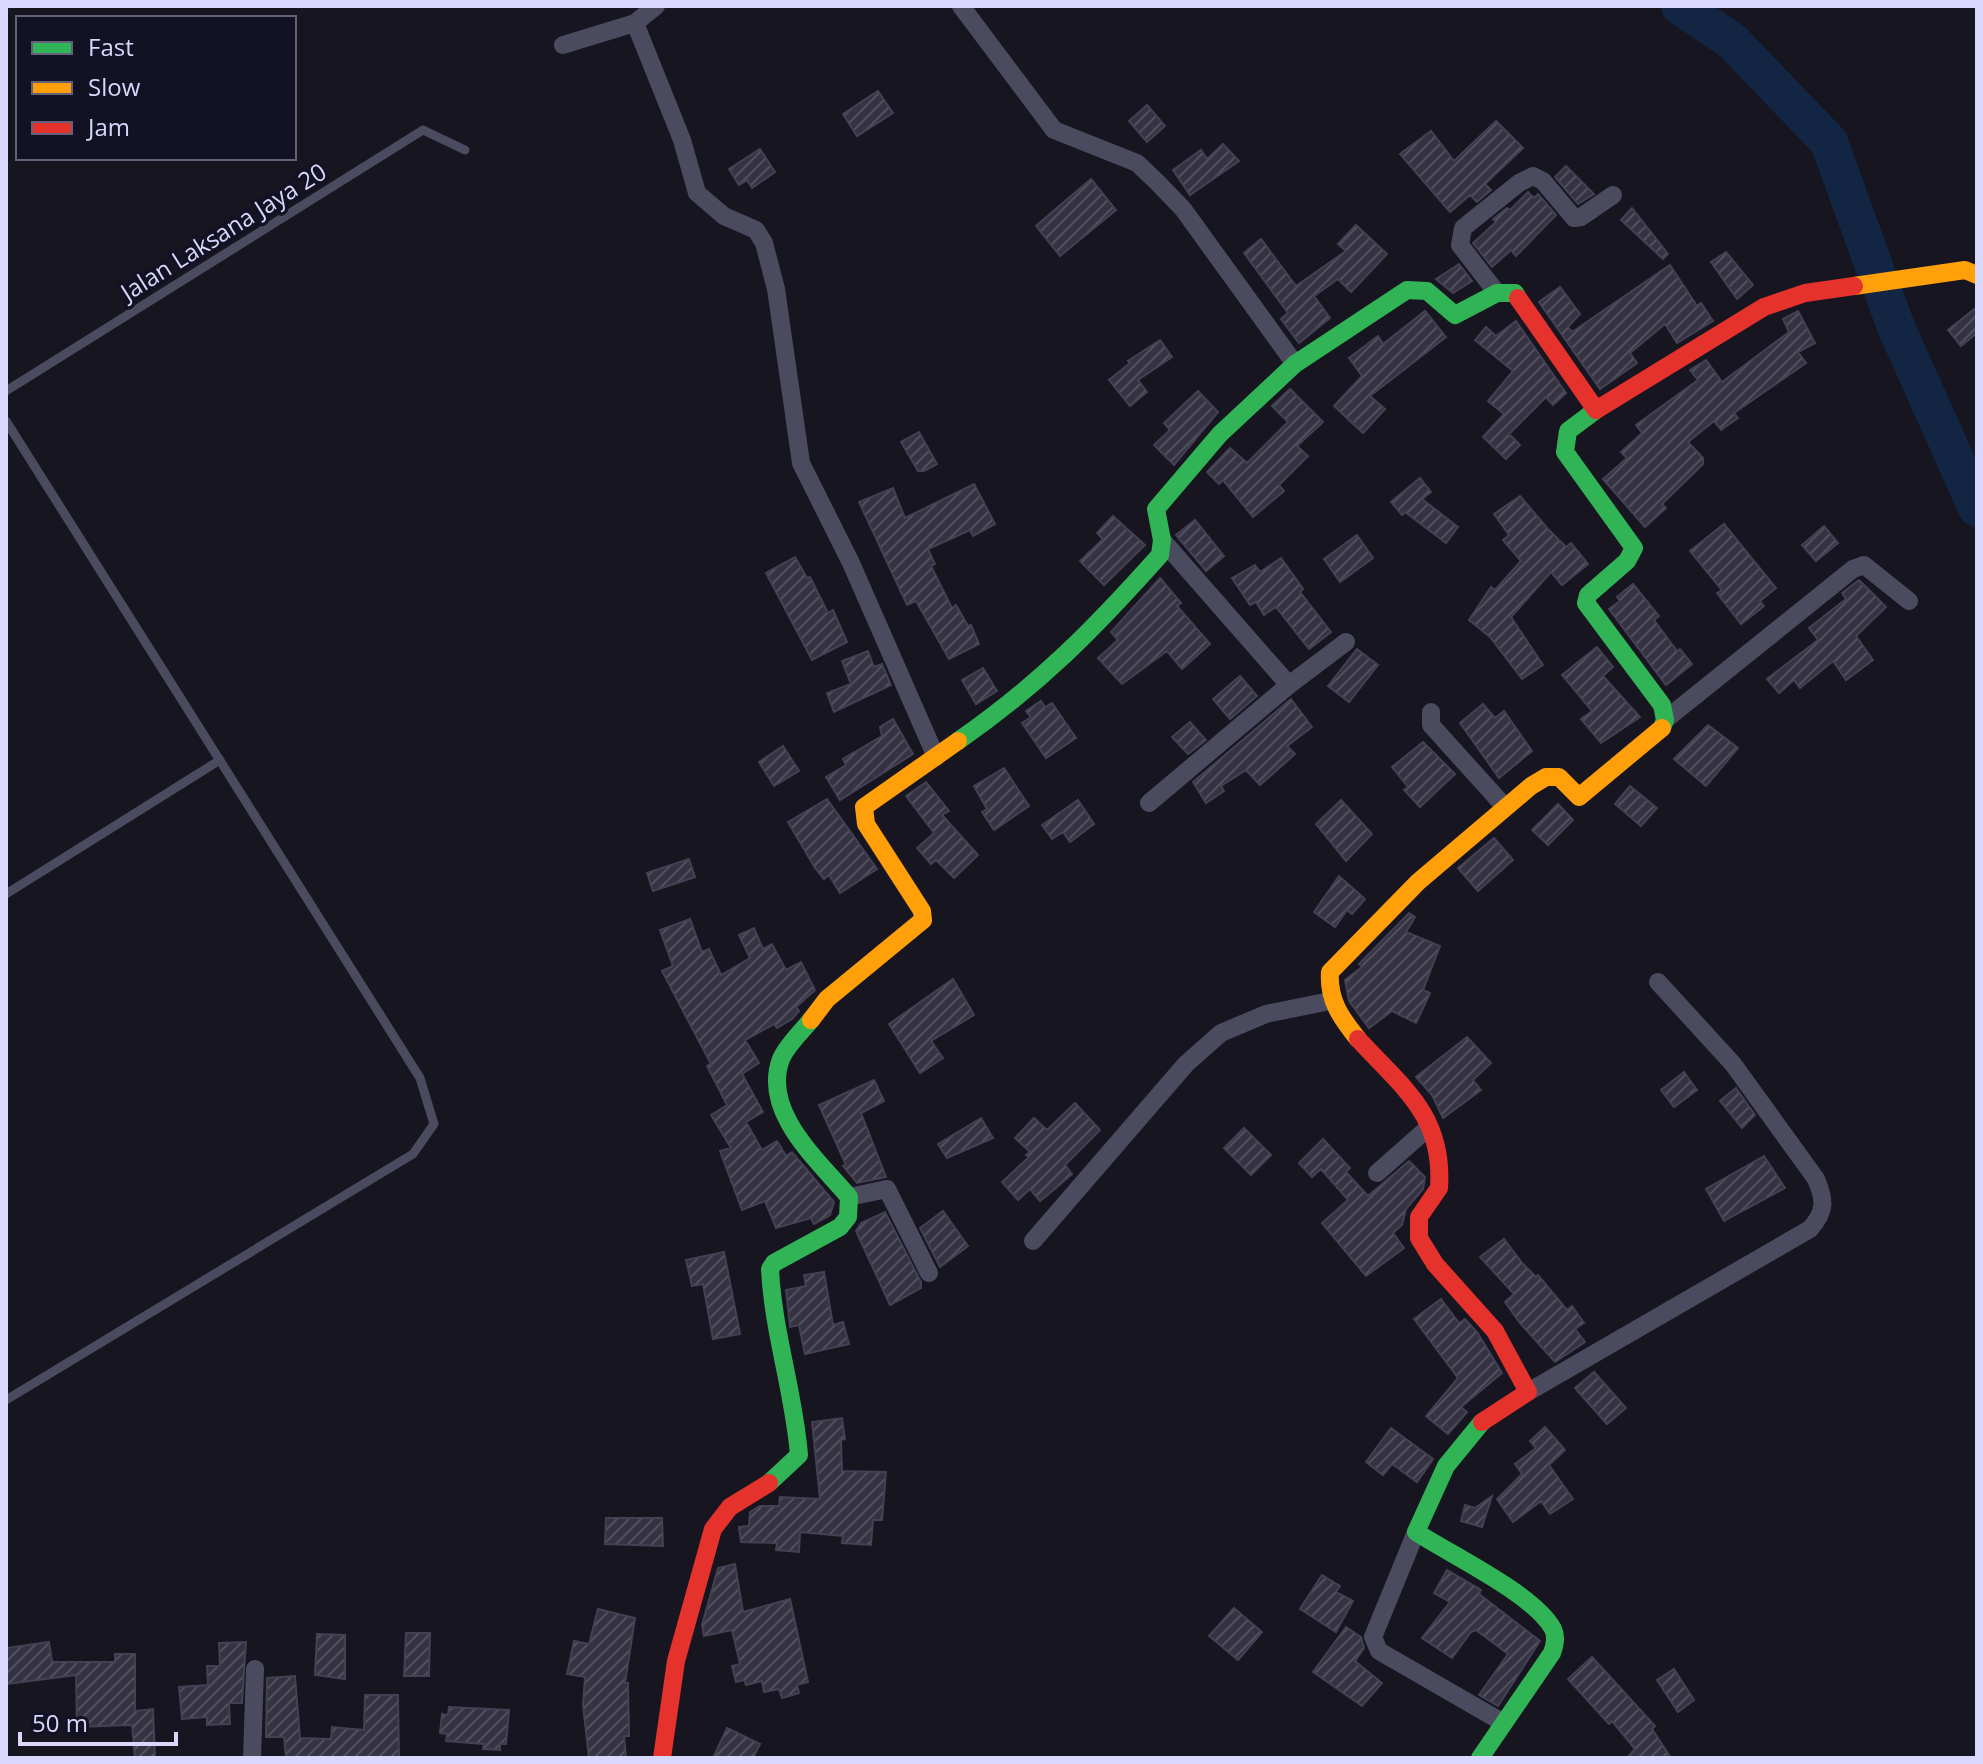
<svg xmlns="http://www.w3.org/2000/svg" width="1983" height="1764" font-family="'Open Sans',sans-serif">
  <defs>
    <pattern id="building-hatch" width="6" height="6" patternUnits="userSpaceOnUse" patternTransform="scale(2)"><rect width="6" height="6" fill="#353342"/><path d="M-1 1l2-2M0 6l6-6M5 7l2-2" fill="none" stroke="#52505e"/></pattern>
  </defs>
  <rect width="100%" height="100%" fill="#161520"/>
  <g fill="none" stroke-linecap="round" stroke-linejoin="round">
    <path stroke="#122643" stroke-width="38" d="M1680 6 1732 41 1829 142 1896 327 1977 508"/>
  </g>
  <path fill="url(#building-hatch)" stroke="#434153" stroke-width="2" d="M878 91 893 113 857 136 843 114Z
    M1147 105 1165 126 1147 142 1129 121Z
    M1496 121 1523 148 1485 184 1491 190 1477 202 1470 195 1450 212 1400 154 1431 131 1454 161Z
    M1223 144 1239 161 1190 195 1173 170 1201 150 1207 159Z
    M760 149 775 172 752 188 747 180 739 185 729 169Z
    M1566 166 1594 194 1578 204 1555 177Z
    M1091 179 1116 210 1060 256 1036 226Z
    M1528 192 1534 198 1538 194 1556 215 1516 256 1511 250 1492 267 1473 243 1496 222 1493 219 1507 208 1510 210Z
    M1632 208 1668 254 1663 259 1621 220Z
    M1356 225 1387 254 1351 292 1338 279 1314 296 1330 318 1299 343 1281 319 1288 313 1244 253 1261 239 1296 286 1346 251 1338 244Z
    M1726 252 1753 285 1737 299 1711 262Z
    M1459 264 1472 281 1453 293 1436 279Z
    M1670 265 1697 306 1701 303 1713 321 1677 343 1665 324 1630 353 1637 363 1600 389 1539 302 1560 287 1580 314 1568 327 1572 332Z
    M1977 307V333L1961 346 1948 330Z
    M1425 311 1446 337 1370 396 1385 409 1363 433 1334 406 1362 376 1349 358 1378 336 1383 344Z
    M1798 311 1815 343 1798 352 1806 363 1734 413 1738 418 1721 430 1714 421 1688 442 1703 458V464L1662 504 1666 508 1645 527 1603 479 1627 458 1621 452 1642 433 1636 425 1698 380 1690 370 1706 360 1722 382 1789 332 1783 319Z
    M1516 321 1566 393 1553 405 1546 397 1509 434 1520 445 1506 459 1483 437 1504 414 1488 401 1513 371 1475 340 1486 327 1496 336Z
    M1160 340 1172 357 1138 380 1147 392 1130 406 1109 380 1130 363 1128 361Z
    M1290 389 1323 422 1297 446 1308 456 1279 485 1284 491 1253 517 1223 480 1219 484 1207 472 1230 448 1247 463 1288 422 1272 406Z
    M1198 391 1218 412 1174 465 1154 445 1170 430 1164 423Z
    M919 432 937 464 924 471H918L901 442Z
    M1420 478 1431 492 1422 499 1458 527 1446 543 1405 512 1402 515 1391 502Z
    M974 484 995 524 973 536 970 530 928 549 935 564 931 566 952 608 956 605 968 626 971 625 979 644 949 659 916 601 907 605 859 502 893 488 905 518Z
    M1520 496 1548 529 1566 547 1571 543 1588 564 1562 585 1551 572 1511 617 1543 665 1522 679 1490 637 1469 620 1491 587 1495 590 1521 561 1503 540 1509 535 1494 514Z
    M1113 516 1145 545 1104 585 1080 561 1103 539 1097 533Z
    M1195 520 1224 556 1206 571 1176 535Z
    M1724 524 1776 588 1760 601 1764 606 1741 624 1717 593 1722 590 1690 551Z
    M1824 526 1838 543 1816 561 1802 545Z
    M1357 535 1373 558 1340 582 1324 559Z
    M795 557 807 578 810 577 828 613 833 610 847 642 812 660 766 573Z
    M1281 558 1303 589 1300 592 1331 632 1309 649 1276 607 1264 615 1256 602 1250 605 1232 578 1255 565 1260 572Z
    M1160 578 1181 603 1177 606 1210 644 1182 669 1167 651 1122 684 1098 658 1118 640 1111 632Z
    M1859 580 1886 607 1856 636 1873 660 1846 680 1833 661 1800 688 1794 680 1779 693 1767 679 1818 640 1809 628 1846 599 1842 593Z
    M1633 584 1659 616 1654 620 1677 651 1680 649 1692 664 1666 685 1609 609 1620 601 1617 597Z
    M1597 647 1613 667 1603 676 1640 717 1601 743 1581 719 1592 711 1562 675Z
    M1357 649 1378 665 1349 702 1328 686Z
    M868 651 874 667 882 664 891 685 834 712 827 693 851 684 842 661Z
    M983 668 997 691 976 704 962 680Z
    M1240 676 1257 696 1230 719 1213 699Z
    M1291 699 1312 727 1287 746 1295 754 1260 785 1246 770 1221 786 1224 791 1206 803 1193 782Z
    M1041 701 1045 707 1052 703 1076 738 1046 758 1022 723 1031 717 1026 711Z
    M1483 704 1495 718 1504 711 1532 751 1499 778 1460 723Z
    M893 719 913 754 840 800 826 777 846 765 843 759 882 736 880 727Z
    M1190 722 1206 740 1188 754 1172 737Z
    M1708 725 1738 748 1706 786 1674 759Z
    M1423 742 1455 774 1420 807 1404 790 1408 787 1392 767Z
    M783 746 799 771 774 786 759 762Z
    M1004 768 1029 806 994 830 982 812 987 809 974 786Z
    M926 782 949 811 942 815 978 855 954 878 936 860 931 864 917 848 934 833 906 796Z
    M1630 786 1657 808 1641 826 1615 804Z
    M827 799 877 869 840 893 829 875 824 879 815 868 788 822Z
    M1078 800 1094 824 1070 842 1063 832 1052 839 1042 825Z
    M1341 800 1372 834 1346 861 1316 824Z
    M1558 804 1573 820 1548 845 1532 830Z
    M1494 838 1513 860 1478 891 1458 868Z
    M689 859 695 877 653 891 647 873Z
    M1339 876 1365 899 1352 914 1347 910 1335 927 1314 912Z
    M1409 913 1415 917 1406 932 1440 946 1423 990 1430 993 1416 1023 1392 1011 1369 1028 1349 1001 1345 980 1362 967 1359 964Z
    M690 919 702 952 709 949 721 975 750 958 739 935 754 928 763 949 772 944 786 970 801 962 815 990 796 1007 799 1011 792 1019 777 1028 774 1024 745 1040 759 1063 742 1074 763 1112 746 1122 762 1150 777 1141 786 1156 792 1152 834 1202 830 1215 814 1224 811 1218 776 1228 765 1201 742 1210 720 1151 731 1148 711 1115 727 1105 707 1066 711 1064 662 971 673 966 660 930Z
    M953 979 974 1015 931 1041 943 1058 920 1073 889 1024Z
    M1467 1037 1491 1063 1473 1080 1481 1090 1443 1118 1432 1095 1416 1077Z
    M1684 1072 1697 1090 1674 1107 1661 1090Z
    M874 1080 884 1101 861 1113 886 1177 857 1183 843 1166 846 1165 819 1105Z
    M1736 1088 1755 1115 1742 1128 1720 1101Z
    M1075 1103 1100 1130 1065 1165 1072 1174 1056 1188 1040 1201 1030 1189 1018 1200 1002 1182 1029 1157 1026 1155 1030 1152 1015 1138 1034 1118 1047 1130Z
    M981 1118 993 1138 947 1158 938 1144Z
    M1244 1128 1271 1155 1251 1175 1224 1148Z
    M1323 1139 1350 1168 1346 1172 1368 1196 1409 1161 1425 1177 1423 1189 1406 1209 1402 1225 1393 1233 1404 1248 1366 1276 1322 1223 1348 1200 1321 1169 1312 1177 1299 1163Z
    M1764 1156 1785 1188 1724 1221 1706 1189Z
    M943 1211 968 1246 940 1267 920 1228Z
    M885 1212 921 1282V1288L890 1305 856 1231 861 1223Z
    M1504 1239 1523 1264 1536 1277 1538 1275 1567 1310 1572 1306 1584 1323 1575 1329 1585 1342 1555 1362 1519 1322 1505 1302 1514 1294 1480 1257Z
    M724 1252 740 1334 713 1339 703 1284 692 1286 686 1260Z
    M824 1272 833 1325 843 1322 849 1344 805 1354 799 1325 790 1327 786 1290 806 1286 804 1275Z
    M1441 1299 1459 1323 1465 1319 1477 1332 1502 1373 1461 1407 1467 1412 1448 1434 1426 1416 1458 1378 1414 1319Z
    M1594 1372 1626 1408 1607 1424 1575 1388Z
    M842 1418 845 1439 841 1440 842 1471 886 1472 882 1520H873L871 1545 842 1543 843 1536 800 1532 799 1552 776 1550 777 1543 741 1542 739 1527 749 1526 750 1512 760 1506H779L780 1497 820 1499 812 1422Z
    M1545 1427 1565 1450 1549 1465 1573 1499 1550 1514 1541 1501 1513 1522 1497 1499 1522 1474 1515 1464 1536 1448 1530 1441Z
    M1391 1428 1433 1459 1417 1482 1392 1464 1383 1475 1366 1462Z
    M1492 1496 1482 1527 1461 1521 1465 1505 1475 1508Z
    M606 1518H662L663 1546 605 1544Z
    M735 1564 743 1612 790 1599 808 1682 797 1685 799 1693 782 1698 779 1689 764 1692 762 1681 746 1685 744 1680 736 1682 732 1666 740 1664 732 1630 704 1636 702 1625 718 1568Z
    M1447 1570 1481 1590 1479 1594 1540 1641 1498 1706 1479 1695 1508 1654 1476 1630 1471 1632 1452 1658 1422 1638 1450 1602 1434 1593Z
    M1322 1575 1340 1586 1336 1592 1353 1601 1336 1632 1300 1609Z
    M1234 1608 1262 1632 1238 1660 1209 1636Z
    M598 1609 635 1618 625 1683H628L629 1736H624L626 1758H589L583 1705 585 1677 567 1674 574 1641 589 1644Z
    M1346 1627 1361 1637 1364 1648 1355 1661 1382 1683 1362 1706 1313 1672Z
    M406 1633H430L429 1676H404Z
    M317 1634 345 1635V1679L315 1675Z
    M49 1642 52 1662H115V1654H135V1711L153 1709 155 1758H135L132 1725 77 1727 76 1675 6 1684V1648Z
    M246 1642 242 1703H229L230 1724 207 1725V1717L182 1719 179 1687 208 1685 207 1666H220L219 1643Z
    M1592 1657 1655 1726 1652 1729 1671 1758H1627L1635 1749 1612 1721 1609 1724 1568 1679Z
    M1674 1669 1694 1700 1678 1712 1657 1680Z
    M295 1676 300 1738 331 1739 332 1727 364 1730 365 1695H398L399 1758H286L284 1737H266L267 1678Z
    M449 1707 509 1710 506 1744H500V1750L483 1749 484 1744 446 1741 447 1734 440 1733 442 1714 448 1715Z
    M727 1728 760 1744 753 1758H713Z"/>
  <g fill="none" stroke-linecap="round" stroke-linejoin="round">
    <path stroke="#4b4b60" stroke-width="9" d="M6 391 423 130 465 150
      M6 421 420 1078 434 1124 413 1154 6 1400
      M6 894 220 760"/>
    <path stroke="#4b4b60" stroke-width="18" d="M961 6 1054 130 1137 163 1157 182 1183 209 1295 364
      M635 23 682 140 697 193 724 216 756 230 764 243 776 289 801 463 851 563 936 757
      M563 45 635 23 656 6
      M1497 293 1460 245 1463 228 1519 183 1533 176 1543 181 1574 218 1581 217 1613 195
      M1162 540 1289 685
      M1431 712V725L1505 807
      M1665 720 1853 569 1864 565 1909 601
      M1149 803 1289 685 1346 642
      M1377 1173 1429 1127
      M849 1197 887 1189 929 1273
      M1033 1241 1186 1064 1221 1033 1266 1014 1330 1001
      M1528 1392 1810 1229C1826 1211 1825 1200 1816 1179L1733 1064 1658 982
      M1416 1532 1373 1637 1379 1651 1502 1722
      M252 1758 255 1669"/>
    <path stroke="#30b455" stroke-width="18" d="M1596 410 1568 431 1565 452 1634 548 1627 561 1588 595 1586 603 1662 705 1665 720 1662 728
      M958 741C1040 684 1094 629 1160 555L1162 540 1156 509 1220 434 1295 364 1407 290 1427 291 1455 315 1497 293H1515L1518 298
      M769 1483 799 1455C794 1392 773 1332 770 1269L774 1263 840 1227 848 1217 849 1197C819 1161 761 1112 781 1059 786 1046 802 1031 811 1020
      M1480 1758 1552 1653C1555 1645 1557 1637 1553 1629 1534 1594 1451 1555 1416 1532L1446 1466 1482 1422"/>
    <path stroke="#ff9f0a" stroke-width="18" d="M1854 286 1965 270 1977 275
      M811 1020 827 999 923 920 922 911 866 824 864 807 958 741
      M1358 1039C1341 1018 1328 1000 1330 972L1418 882 1531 786 1546 777H1559L1579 797 1662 728"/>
    <path stroke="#e5322d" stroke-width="18" d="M1518 298 1596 410 1764 307 1805 293 1854 286
      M1358 1039C1402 1087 1444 1115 1439 1188L1419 1217V1238L1435 1264 1495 1331 1528 1392 1482 1422
      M662 1758 676 1661 713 1529 730 1507 769 1483"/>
  </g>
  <g text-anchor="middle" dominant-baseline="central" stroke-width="7" stroke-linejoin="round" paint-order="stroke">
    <g font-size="24" fill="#dad7fc" stroke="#131124">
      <text transform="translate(223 231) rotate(-32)">Jalan Laksana Jaya 20</text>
    </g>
  </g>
  <rect width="1983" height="1764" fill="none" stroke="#dad7fc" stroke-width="16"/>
  <rect x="16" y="16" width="280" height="144" fill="#131124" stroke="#63607a" stroke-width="2"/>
  <rect x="32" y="42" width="40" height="12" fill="#30b455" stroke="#63607a" stroke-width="2"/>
  <text x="88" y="56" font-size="24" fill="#dad7fc">Fast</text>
  <rect x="32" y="82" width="40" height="12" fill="#ff9f0a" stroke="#63607a" stroke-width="2"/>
  <text x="88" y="96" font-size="24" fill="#dad7fc">Slow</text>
  <rect x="32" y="122" width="40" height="12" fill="#e5322d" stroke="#63607a" stroke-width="2"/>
  <text x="88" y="136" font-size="24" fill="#dad7fc">Jam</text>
  <path d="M20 1732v12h156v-12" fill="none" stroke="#dad7fc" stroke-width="4"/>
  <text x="32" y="1732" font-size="24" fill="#dad7fc" stroke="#131124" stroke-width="6" paint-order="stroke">50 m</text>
</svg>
